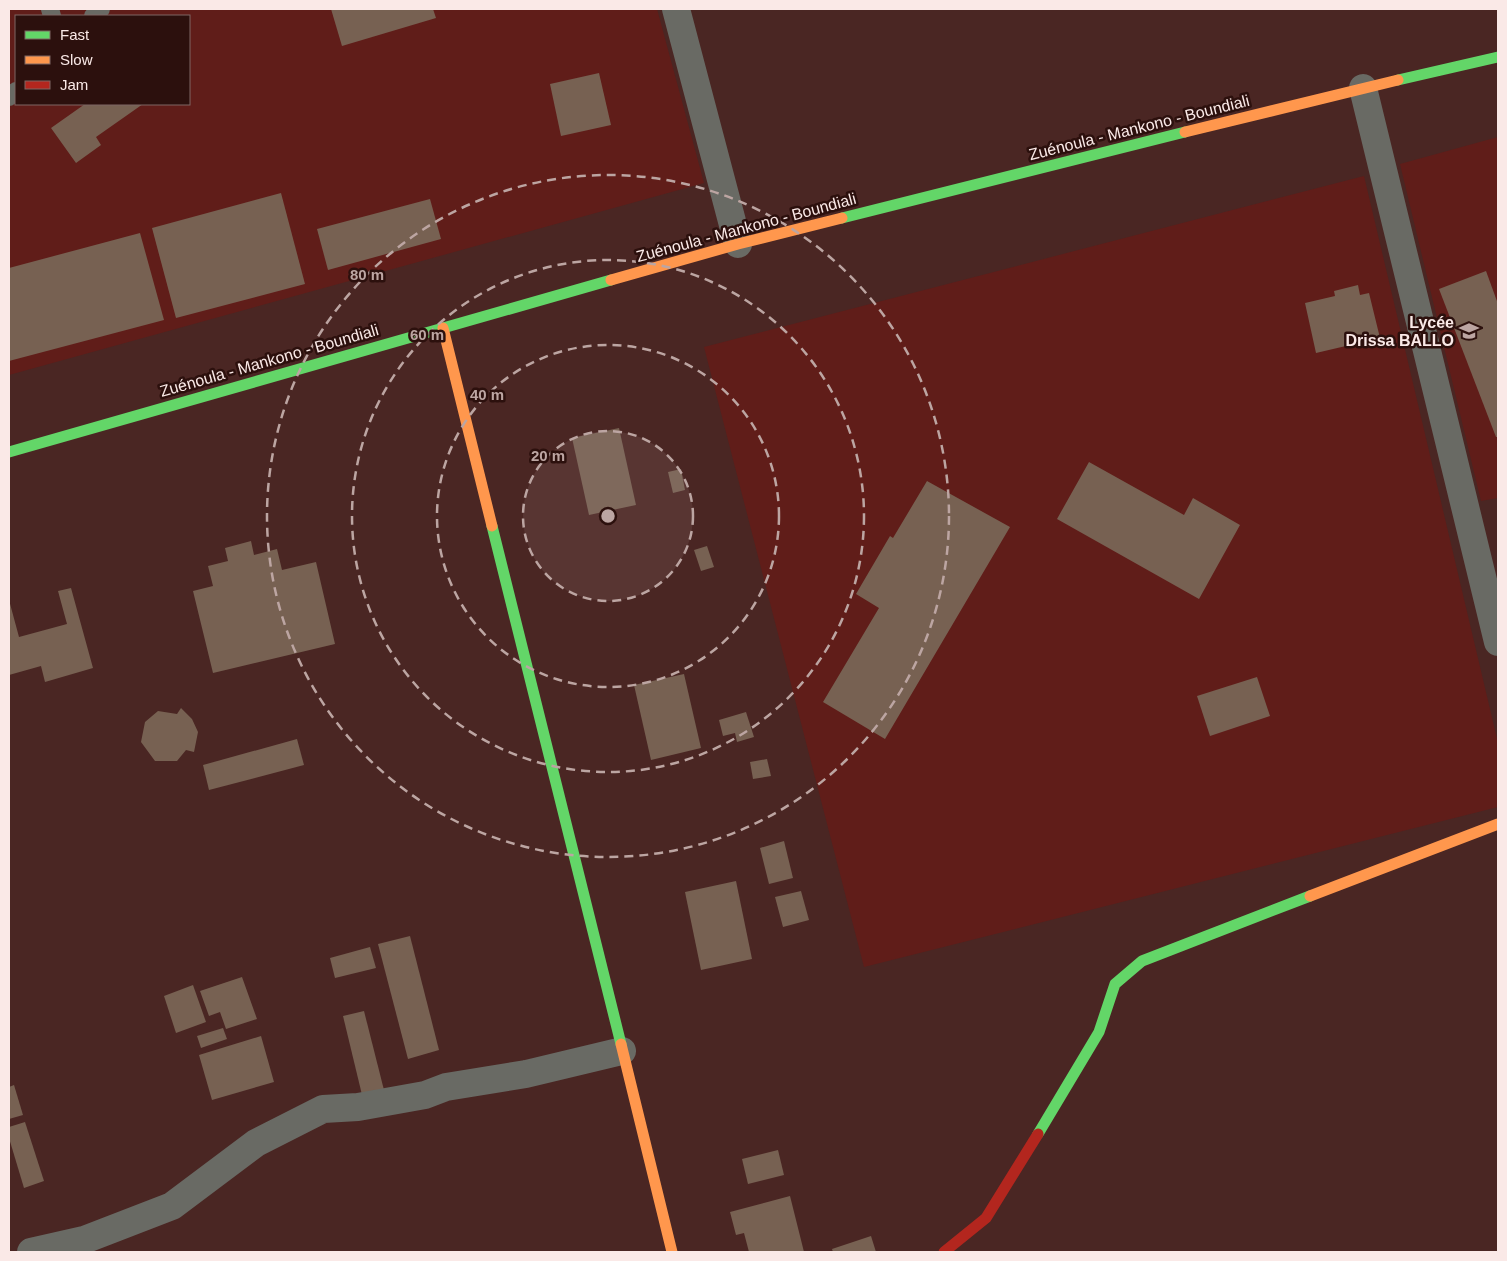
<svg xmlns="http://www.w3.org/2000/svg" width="1507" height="1261" viewBox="0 0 1507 1261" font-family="Helvetica,sans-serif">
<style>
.built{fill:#601d19;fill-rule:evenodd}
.building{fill:#776152}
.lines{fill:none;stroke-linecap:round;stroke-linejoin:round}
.lane{stroke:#696a64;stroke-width:18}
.street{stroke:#696a64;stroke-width:28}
.fast{stroke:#63d668;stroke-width:11}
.slow{stroke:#ff974d;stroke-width:11}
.jam{stroke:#b3261e;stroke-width:11}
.ring{fill:none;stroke:#bca5a2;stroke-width:2.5;stroke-dasharray:9 6}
.labels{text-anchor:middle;stroke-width:5;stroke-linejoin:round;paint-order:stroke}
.street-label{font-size:16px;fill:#fae9e7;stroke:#2c100d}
.poi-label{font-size:16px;font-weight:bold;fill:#fae9e7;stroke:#2c100d;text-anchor:end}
.centre{fill:#bca5a2;stroke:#2c100d;stroke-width:2.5}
.ring-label{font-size:15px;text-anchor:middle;font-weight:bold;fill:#bca5a2;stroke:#2c100d;stroke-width:5;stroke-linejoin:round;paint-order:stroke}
</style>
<rect width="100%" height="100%" fill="#4a2623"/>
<!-- built -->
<g class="built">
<path d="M9 9H657L704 183 9 375ZM16 16H189V104H16Z"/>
<polygon points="1498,137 1498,498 1481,501 1400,164"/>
<polygon points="1364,176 1498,743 1498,807 864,967 704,347"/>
</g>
<!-- building -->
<g class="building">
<polygon points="331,9 433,9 436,18 342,46"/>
<polygon points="599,73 611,125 561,136 550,84"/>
<polygon points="85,104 143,104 96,137 101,145 76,163 51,128"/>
<polygon points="281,193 305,284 176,318 152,228"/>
<polygon points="430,199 441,239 328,270 317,229"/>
<polygon points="140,233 164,320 9,361 9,268"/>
<polygon points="1486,271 1498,304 1498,437 1496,437 1439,289"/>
<polygon points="1358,285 1360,295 1369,293 1380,338 1316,353 1305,303 1335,296 1334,291"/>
<polygon points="619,428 636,505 589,515 572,438"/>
<polygon points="1089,462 1184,515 1193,498 1240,525 1199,599 1057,519"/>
<polygon points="681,469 685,490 673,493 668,472"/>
<polygon points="927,481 1010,527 885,739 823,702 879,608 856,594 890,536 893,538"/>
<polygon points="251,541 254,555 277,549 282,570 316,562 335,644 213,673 193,591 213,586 208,566 228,561 225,548"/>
<polygon points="707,546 714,567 701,571 694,550"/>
<polygon points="71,588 93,668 45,682 41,666 9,675 9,600 19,637 67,624 58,591"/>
<polygon points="684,674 701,748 651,760 634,685"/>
<polygon points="1257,677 1270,716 1210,736 1197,696"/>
<polygon points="181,708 192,719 198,732 194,752 186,750 177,761 155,761 141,742 145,722 158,711 177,714"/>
<polygon points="746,712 754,737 737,742 735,733 723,736 719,720"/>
<polygon points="297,739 304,765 209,790 203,765"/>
<polygon points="767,759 771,776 753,779 750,762"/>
<polygon points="784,841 793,878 769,884 760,848"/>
<polygon points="736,881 752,959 701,970 685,892"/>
<polygon points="801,891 809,920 783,927 775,897"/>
<polygon points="410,936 439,1050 408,1059 378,944"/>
<polygon points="370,947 376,968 335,978 330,958"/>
<polygon points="242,977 257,1019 226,1029 220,1012 209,1016 200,991"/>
<polygon points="193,985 206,1022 176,1033 164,996"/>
<polygon points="364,1011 385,1094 363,1099 343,1016"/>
<polygon points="223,1028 227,1039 201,1048 197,1036"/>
<polygon points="261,1036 274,1082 212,1100 199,1055"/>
<polygon points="14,1085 23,1115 9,1119 9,1087"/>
<polygon points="25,1122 44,1181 24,1188 9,1138 9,1127"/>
<polygon points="778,1150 784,1175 748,1184 742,1159"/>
<polygon points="790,1196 804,1252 749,1252 744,1233 736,1235 730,1212"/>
<polygon points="871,1236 876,1252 833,1252 832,1249"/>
</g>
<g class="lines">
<!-- lane -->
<g class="lane">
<polyline points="50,9 52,16"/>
<polyline points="93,16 101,9"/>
<polyline points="9,97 16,91"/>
</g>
<!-- street -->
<g class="street">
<polyline points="676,9 738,244"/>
<polyline points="1363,88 1498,642"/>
<polyline points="31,1252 84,1240 172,1206 256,1143 323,1109 358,1107 425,1095 446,1087 526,1074 622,1051"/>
</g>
<!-- fast -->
<g class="fast">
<polyline points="1398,80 1498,57"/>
<polyline points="842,218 1185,132"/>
<polyline points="9,452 611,280"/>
<polyline points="492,526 621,1044"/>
<polyline points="1038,1134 1099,1032 1115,984 1142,961 1310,896"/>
</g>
<!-- slow -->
<g class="slow">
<polyline points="1185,132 1398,80"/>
<polyline points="611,280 738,244 842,218"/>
<polyline points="443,328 492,526"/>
<polyline points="1310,896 1498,824"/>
<polyline points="621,1044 672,1252"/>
</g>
<!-- jam -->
<polyline class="jam" points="944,1252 986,1218 1038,1134"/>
</g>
<!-- distance rings -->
<circle cx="608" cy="516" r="85" fill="#bca5a2" fill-opacity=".12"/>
<g class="ring">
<circle cx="608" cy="516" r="85"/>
<circle cx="608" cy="516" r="171"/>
<circle cx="608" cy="516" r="256"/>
<circle cx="608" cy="516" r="341"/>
</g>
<!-- icons -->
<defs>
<symbol id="school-bare" viewBox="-9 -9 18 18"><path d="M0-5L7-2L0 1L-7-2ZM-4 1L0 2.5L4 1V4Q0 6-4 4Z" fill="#bca5a2" stroke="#2c100d" stroke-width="2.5" paint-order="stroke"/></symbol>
</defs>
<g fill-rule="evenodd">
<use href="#school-bare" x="1455" y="317" width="28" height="28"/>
</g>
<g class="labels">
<!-- street labels -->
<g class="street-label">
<text transform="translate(1139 127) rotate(-14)" y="6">Zuénoula - Mankono - Boundiali</text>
<text transform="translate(746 227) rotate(-15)" y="6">Zuénoula - Mankono - Boundiali</text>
<text transform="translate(269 360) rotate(-16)" y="6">Zuénoula - Mankono - Boundiali</text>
</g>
<!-- poi labels -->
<g class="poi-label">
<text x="1454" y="328">Lycée<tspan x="1454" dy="18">Drissa BALLO</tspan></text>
</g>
</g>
<circle cx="608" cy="516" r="8" class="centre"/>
<g class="ring-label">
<text x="367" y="280">80 m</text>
<text x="427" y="340">60 m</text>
<text x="487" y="400">40 m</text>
<text x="548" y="461">20 m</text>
</g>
<!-- border -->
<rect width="1507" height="1261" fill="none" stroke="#fae9e7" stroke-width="20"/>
<!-- legend -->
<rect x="15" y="15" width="175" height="90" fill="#2c100d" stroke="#7e6764"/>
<rect x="25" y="31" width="25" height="8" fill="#63d668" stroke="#7e6764"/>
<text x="60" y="40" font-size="15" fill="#fae9e7">Fast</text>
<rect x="25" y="56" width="25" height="8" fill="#ff974d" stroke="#7e6764"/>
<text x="60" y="65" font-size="15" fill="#fae9e7">Slow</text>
<rect x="25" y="81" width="25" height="8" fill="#b3261e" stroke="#7e6764"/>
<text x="60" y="90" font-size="15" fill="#fae9e7">Jam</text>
</svg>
